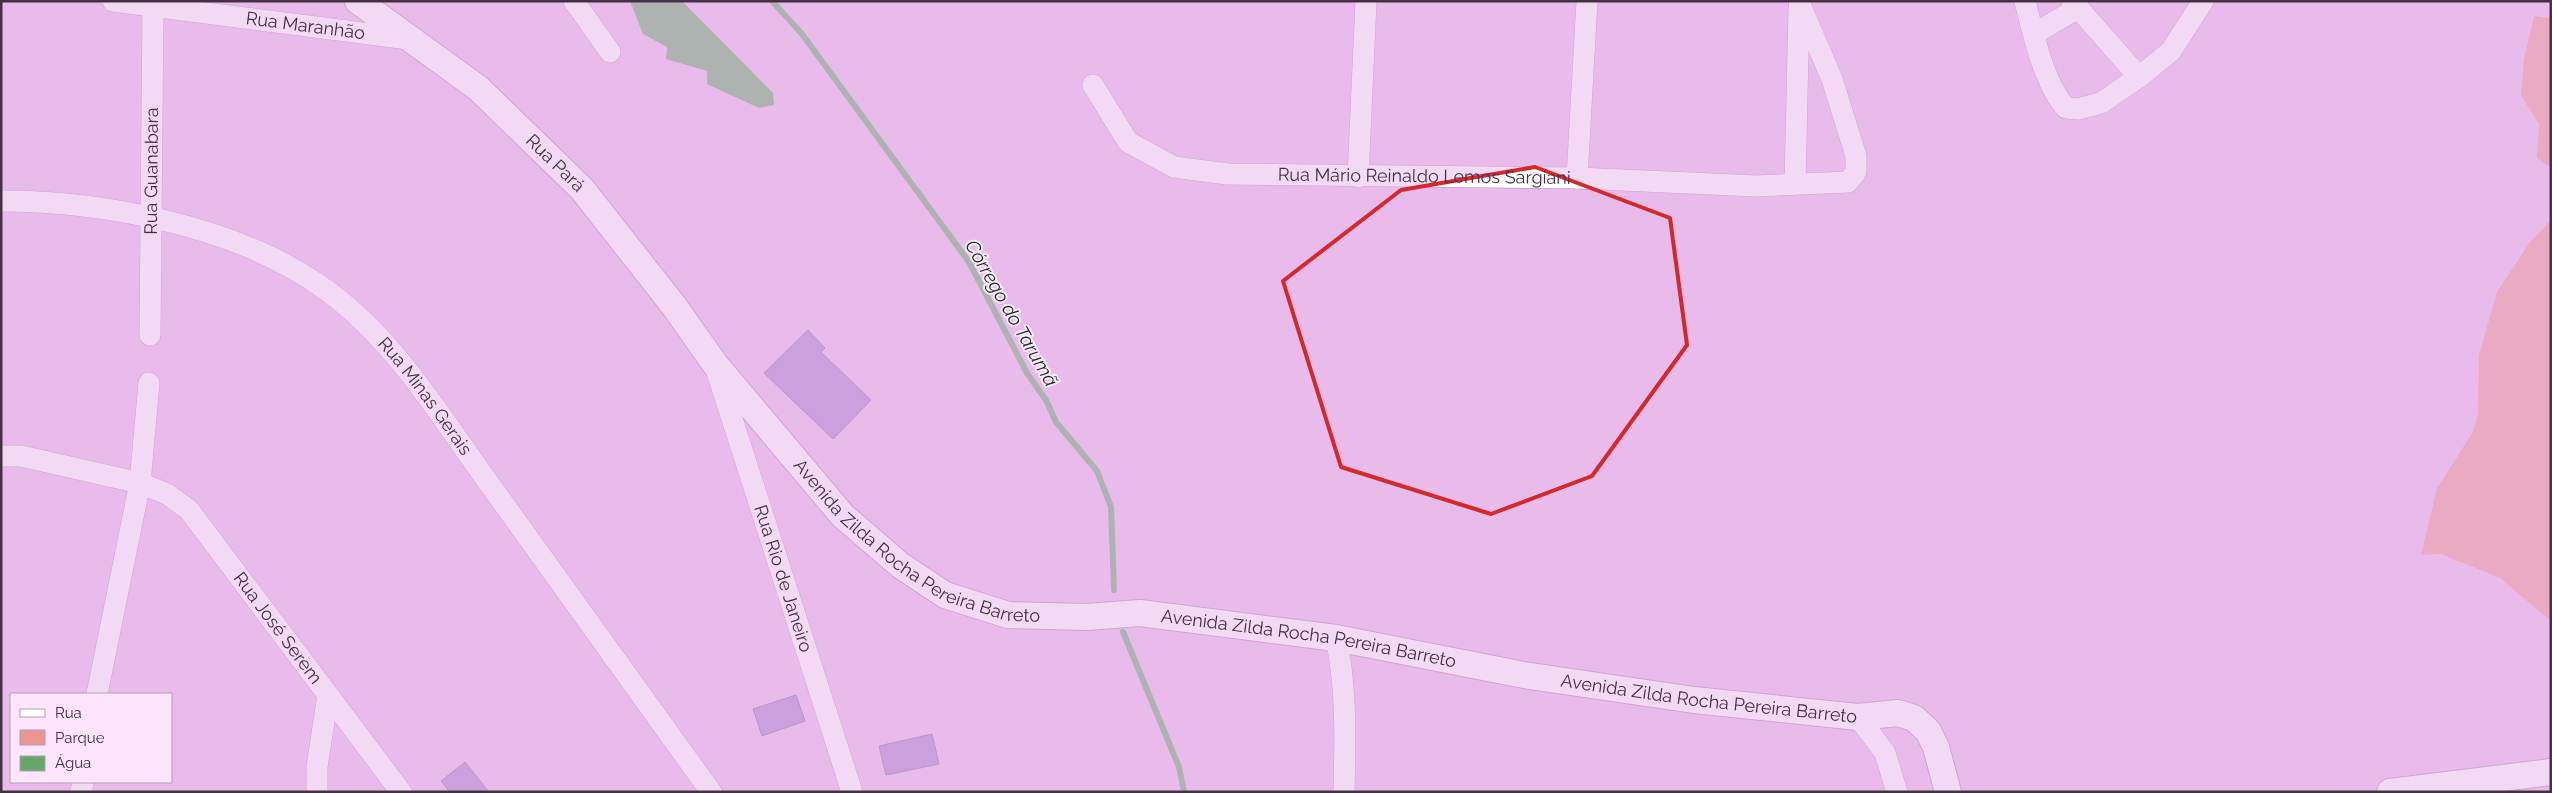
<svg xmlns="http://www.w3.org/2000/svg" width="2552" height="793" viewBox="0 0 2552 793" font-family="Raleway,sans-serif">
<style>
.green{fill:#eb968e}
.water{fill:#65a969}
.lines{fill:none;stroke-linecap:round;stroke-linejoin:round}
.stream{stroke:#65a969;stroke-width:6}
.building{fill:#a682cd;stroke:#80689b}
.minor-casing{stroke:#b387b4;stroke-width:22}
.tertiary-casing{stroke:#b387b4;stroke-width:28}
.minor{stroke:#fff;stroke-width:21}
.tertiary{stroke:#fff;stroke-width:26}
.marked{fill:none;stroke:#d62828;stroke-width:4;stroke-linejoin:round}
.labels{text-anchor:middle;stroke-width:4;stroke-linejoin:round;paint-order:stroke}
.street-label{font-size:18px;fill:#443144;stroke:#fde5fd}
.water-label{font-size:19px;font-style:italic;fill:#05380e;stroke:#fde5fd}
</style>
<rect width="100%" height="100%" fill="#e9bbeb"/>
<!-- green -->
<g class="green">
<polygon points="2534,16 2551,18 2551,168 2537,158 2539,124 2521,95 2524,59"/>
<polygon points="2551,220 2551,621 2500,578 2441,554 2421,555 2437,488 2473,432 2478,413 2479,355 2497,292 2530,242"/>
</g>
<!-- water -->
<polygon class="water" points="630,1 682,1 773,93 774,105 759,108 707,84 707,71 666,59 667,47 643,34"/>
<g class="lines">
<!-- stream -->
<g class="stream">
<polyline points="772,1 802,34 969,262 1027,373 1046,400 1056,422 1097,471 1111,507 1114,590"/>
<polyline points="1123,632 1179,767 1184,792"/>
</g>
</g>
<!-- building -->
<g class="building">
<polygon points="808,330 825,348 821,352 871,400 833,439 764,373"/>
<polygon points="796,695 805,721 762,736 753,709"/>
<polygon points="932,734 939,764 886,775 879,746"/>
<polygon points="465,762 489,792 450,792 441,781"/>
</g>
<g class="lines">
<defs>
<g id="minor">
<path id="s1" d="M113 1 409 39"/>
<polyline points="574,1 610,52"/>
<path d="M2025 1C2033 33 2044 84 2066 108L2078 109 2101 103 2139 77 2171 51 2203 1"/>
<polyline points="2072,1 2139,77"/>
<polyline points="2034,34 2078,8"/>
<path id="s2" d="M1093 85 1128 142 1174 167 1228 174 1577 178 1756 186 1848 182 1856 172V156L1832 79 1799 2"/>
<polyline points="1358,177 1366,1"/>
<polyline points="1577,178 1587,1"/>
<polyline points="1795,184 1799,9"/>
<path id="s3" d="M1 201C103 201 234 226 319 285 393 335 441 418 493 489 565 590 638 691 711 792"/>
<path id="s4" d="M150 335 153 6"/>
<path id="s5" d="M716 369 852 792"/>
<path id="s6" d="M1 456H21L140 483 167 494 189 510 401 792"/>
<path d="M1336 638C1347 689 1345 740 1344 792"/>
<polyline points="97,694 140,483 149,383"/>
<polyline points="1858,717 1885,753 1897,792"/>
<polyline points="81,792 83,782"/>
<polyline points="317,792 317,767 328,695"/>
</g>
<g id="tertiary">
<path id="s7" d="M358 1 478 88 582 189 674 306 715 364 843 516 900 565 945 595 1008 615 1087 617 1140 613 1336 638 1524 675 1694 700 1858 717 1898 713 1914 718 1928 731 1936 747 1948 792"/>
<polyline points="2390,792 2551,772"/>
</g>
</defs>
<!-- minor casing -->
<use href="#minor" class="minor-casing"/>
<!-- tertiary casing -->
<use href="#tertiary" class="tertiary-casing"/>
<!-- minor -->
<use href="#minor" class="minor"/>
<!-- tertiary -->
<use href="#tertiary" class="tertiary"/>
</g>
<!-- marked area -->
<path d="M0 0H2552V793H0ZM1535 167 1670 218 1687 345 1592 476 1491 514 1341 467 1283 281 1401 190Z" fill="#e9bbeb" fill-opacity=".55" fill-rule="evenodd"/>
<path class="marked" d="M1535 167 1670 218 1687 345 1592 476 1491 514 1341 467 1283 281 1401 190Z"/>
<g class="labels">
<!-- street labels -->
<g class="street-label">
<text dy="6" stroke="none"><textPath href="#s1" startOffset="194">Rua Maranhão</textPath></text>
<text dy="6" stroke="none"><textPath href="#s7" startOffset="256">Rua Pará</textPath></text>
<text dy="6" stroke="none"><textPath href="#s4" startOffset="164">Rua Guanabara</textPath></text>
<text dy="6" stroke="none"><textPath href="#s2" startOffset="370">Rua Mário Reinaldo Lemos Sargiani</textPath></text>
<text dy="6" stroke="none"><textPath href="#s3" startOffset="488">Rua Minas Gerais</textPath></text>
<text dy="6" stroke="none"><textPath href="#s7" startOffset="790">Avenida Zilda Rocha Pereira Barreto</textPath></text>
<text dy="6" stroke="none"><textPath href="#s5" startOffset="220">Rua Rio de Janeiro</textPath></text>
<text dy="6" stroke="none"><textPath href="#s6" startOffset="346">Rua José Serem</textPath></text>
<text dy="6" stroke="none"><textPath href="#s7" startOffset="1210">Avenida Zilda Rocha Pereira Barreto</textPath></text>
<text dy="6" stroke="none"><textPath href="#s7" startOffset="1615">Avenida Zilda Rocha Pereira Barreto</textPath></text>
</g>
<!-- water labels -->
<g class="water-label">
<text transform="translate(1012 313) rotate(60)" y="7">Córrego do Tarumã</text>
</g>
</g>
<!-- border -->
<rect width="2552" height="793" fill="none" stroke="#443144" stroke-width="5"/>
<!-- legend -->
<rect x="10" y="693" width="162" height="90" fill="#fde5fd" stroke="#b39db3"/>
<rect x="20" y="709" width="25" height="8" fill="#ffffff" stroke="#b39db3"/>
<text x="55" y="718" font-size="15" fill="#443144">Rua</text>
<rect x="20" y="730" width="25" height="15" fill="#eb968e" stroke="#b39db3"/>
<text x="55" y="743" font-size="15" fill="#443144">Parque</text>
<rect x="20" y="756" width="25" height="15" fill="#65a969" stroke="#b39db3"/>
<text x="55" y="768" font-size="15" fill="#443144">Água</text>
</svg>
